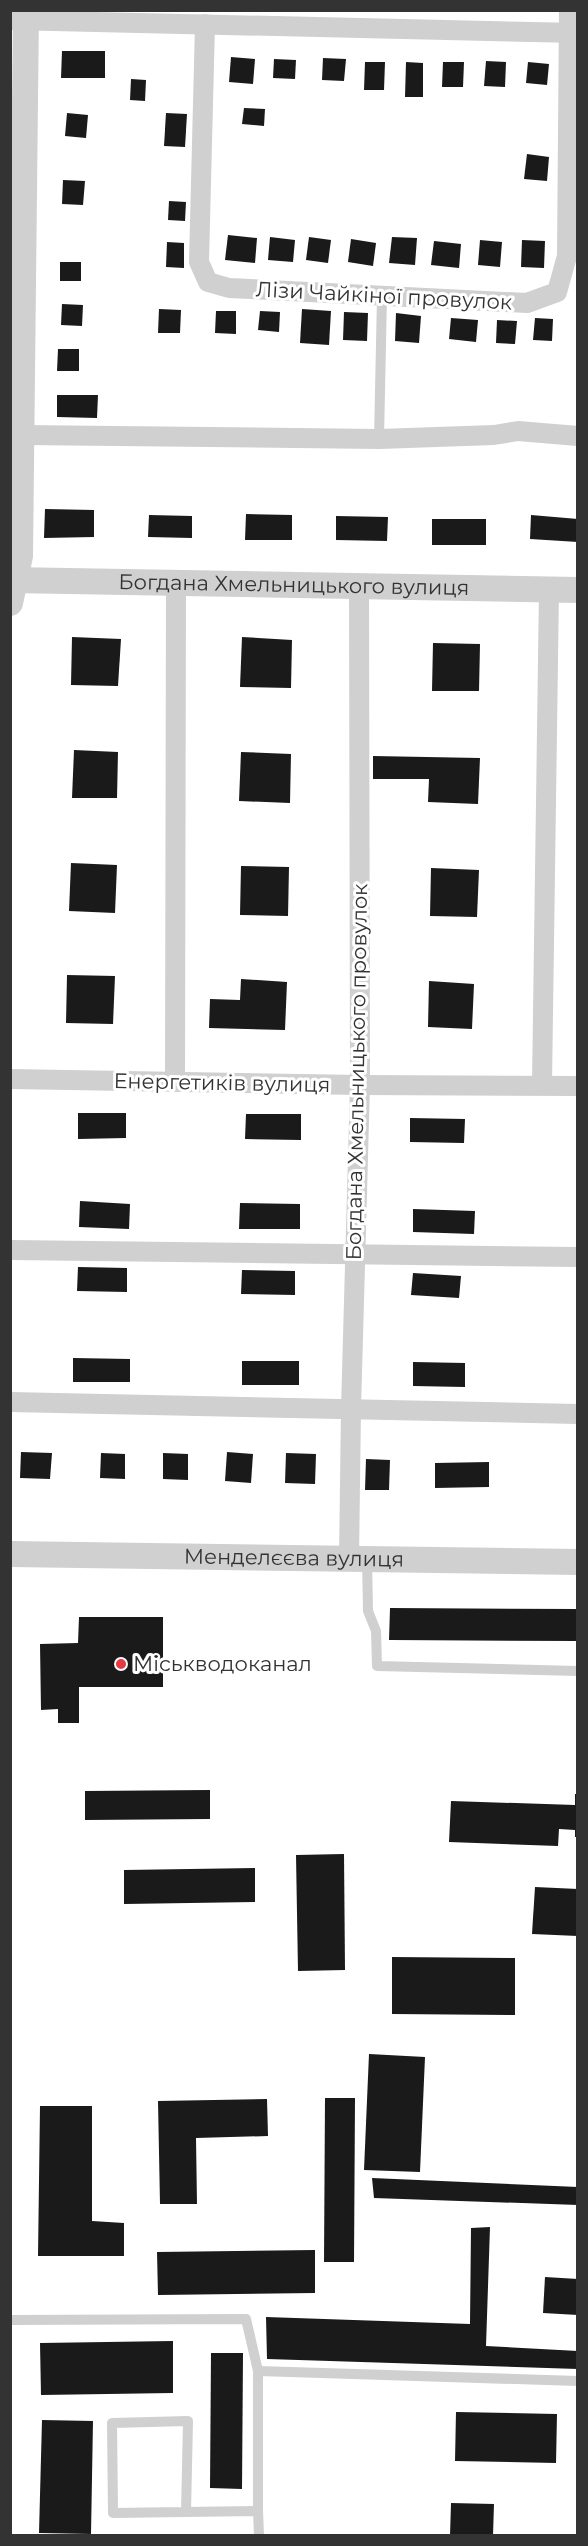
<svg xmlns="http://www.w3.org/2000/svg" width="588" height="2546" viewBox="0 0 588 2546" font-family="Montserrat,sans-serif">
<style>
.building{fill:#1a1a1a}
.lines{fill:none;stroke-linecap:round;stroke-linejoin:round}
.service{stroke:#d0d0d0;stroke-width:10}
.minor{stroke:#d0d0d0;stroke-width:20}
.tertiary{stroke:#d0d0d0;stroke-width:26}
.poi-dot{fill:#e63946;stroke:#fff;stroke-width:2}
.labels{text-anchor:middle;stroke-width:6;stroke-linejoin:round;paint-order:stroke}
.street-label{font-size:21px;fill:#333;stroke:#fff}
.poi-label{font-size:21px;fill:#333;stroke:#fff;text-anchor:start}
</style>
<rect width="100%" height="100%" fill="#fff"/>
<!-- building -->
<g class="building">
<polygon points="62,51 105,51 105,78 61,78"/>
<polygon points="231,57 255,59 253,84 229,82"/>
<polygon points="323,58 346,59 344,81 322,80"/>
<polygon points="274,59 296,60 295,79 273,78"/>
<polygon points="486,61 506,62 505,87 484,86"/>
<polygon points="365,62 385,62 384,90 364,90"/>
<polygon points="406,62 423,63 423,97 405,97"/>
<polygon points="443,62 464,62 463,87 442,87"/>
<polygon points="528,62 549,64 547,85 526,83"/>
<polygon points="131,79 146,80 145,101 130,100"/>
<polygon points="244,108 265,109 264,126 242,124"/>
<polygon points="67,113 88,115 86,138 65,136"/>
<polygon points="166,113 187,114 185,147 164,146"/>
<polygon points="527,154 549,157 547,181 524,179"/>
<polygon points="63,180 85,181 83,205 62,204"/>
<polygon points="169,201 186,202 185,221 168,220"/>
<polygon points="228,235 257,238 255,263 225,260"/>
<polygon points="270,237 295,240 293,262 268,260"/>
<polygon points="309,237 331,240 328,263 306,260"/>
<polygon points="392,237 417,238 415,265 389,263"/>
<polygon points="351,239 376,243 373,266 348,262"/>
<polygon points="480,240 502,242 500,267 478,265"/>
<polygon points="522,240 545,241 544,268 521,267"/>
<polygon points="434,241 461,244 459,268 431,265"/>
<polygon points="167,242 184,243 184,268 166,267"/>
<rect x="60" y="262" width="21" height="19"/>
<polygon points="62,304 83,305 82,326 61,325"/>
<polygon points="159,309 181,310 180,333 158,333"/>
<polygon points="302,309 331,311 329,345 300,343"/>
<polygon points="216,311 236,311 236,334 215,333"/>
<polygon points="260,311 280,312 279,332 258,330"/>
<polygon points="344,312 368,313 367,341 343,340"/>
<polygon points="396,313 421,316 419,343 395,341"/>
<polygon points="451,318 478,320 476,342 449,339"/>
<polygon points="535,318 553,319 552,341 533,340"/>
<polygon points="497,320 517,321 515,344 496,343"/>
<polygon points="58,349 79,349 79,371 57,371"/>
<polygon points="57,395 98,395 97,418 57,417"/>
<polygon points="45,509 94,510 94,537 44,538"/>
<polygon points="246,514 292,515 292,540 245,540"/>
<polygon points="149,515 192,516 192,538 148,537"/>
<polygon points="531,515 578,519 578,542 530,539"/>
<polygon points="336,516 388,517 387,541 336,540"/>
<rect x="432" y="519" width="54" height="26"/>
<polygon points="72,637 121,639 118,686 71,685"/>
<polygon points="242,637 292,640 291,688 240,687"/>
<polygon points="433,643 480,644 479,691 432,691"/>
<polygon points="74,750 118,752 117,798 72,798"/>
<polygon points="241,752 291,754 290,803 239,801"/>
<polygon points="373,756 480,758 478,804 428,802 429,779 373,779"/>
<polygon points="71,863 117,865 115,913 69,911"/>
<polygon points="241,866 289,867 288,916 240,915"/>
<polygon points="431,868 479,870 477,917 430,916"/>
<polygon points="67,975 115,976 113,1024 66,1023"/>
<polygon points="241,979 287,982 285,1030 209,1028 210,999 240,1000"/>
<polygon points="429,981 474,984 472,1029 428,1027"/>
<polygon points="78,1113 126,1113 126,1138 78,1139"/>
<polygon points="246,1114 301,1114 301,1140 245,1139"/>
<polygon points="410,1118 465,1119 464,1143 410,1142"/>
<polygon points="80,1201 130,1204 129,1229 79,1227"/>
<polygon points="240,1203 300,1204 300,1229 239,1229"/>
<polygon points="413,1209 475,1211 474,1234 413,1232"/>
<polygon points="78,1267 127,1268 127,1292 77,1291"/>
<polygon points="242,1270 295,1271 295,1295 241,1294"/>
<polygon points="413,1273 461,1276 459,1298 411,1295"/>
<polygon points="73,1358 130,1359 130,1382 73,1382"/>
<rect x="242" y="1361" width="57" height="24"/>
<polygon points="413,1362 465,1363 465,1387 413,1386"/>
<polygon points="21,1452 52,1453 50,1479 20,1478"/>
<polygon points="227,1452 253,1454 251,1483 225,1481"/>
<polygon points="101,1453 125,1454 125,1479 100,1478"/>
<polygon points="163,1453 188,1454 188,1480 163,1479"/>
<polygon points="286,1453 316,1454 315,1484 285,1483"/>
<polygon points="366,1459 390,1460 389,1490 365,1490"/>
<polygon points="489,1462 489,1487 435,1488 435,1463"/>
<polygon points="390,1608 578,1609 578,1641 389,1640"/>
<polygon points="79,1617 163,1617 163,1687 79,1687 79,1723 58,1723 58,1709 41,1710 40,1644 78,1643"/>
<polygon points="210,1790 210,1819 85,1820 85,1791"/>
<polygon points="575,1794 578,1794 578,1837 575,1837 575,1830 559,1829 558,1846 449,1842 451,1801 575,1805"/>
<polygon points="344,1854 345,1970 298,1971 296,1855"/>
<polygon points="255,1868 255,1902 124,1904 124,1870"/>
<polygon points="535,1887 578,1889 578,1936 532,1934"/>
<polygon points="392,1957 515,1958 515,2015 392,2014"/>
<polygon points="369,2054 425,2057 420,2172 364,2170"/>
<polygon points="325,2098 355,2098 354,2262 324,2262"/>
<polygon points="267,2099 268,2136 196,2138 197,2204 160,2204 158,2101"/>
<polygon points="40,2106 92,2106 92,2221 124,2223 124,2256 38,2256"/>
<polygon points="372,2178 578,2187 578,2205 374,2198"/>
<polygon points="490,2227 486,2346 578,2351 578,2369 267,2359 266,2317 470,2324 471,2228"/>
<polygon points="315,2250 315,2293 158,2295 157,2252"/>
<polygon points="545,2277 578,2279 578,2315 543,2313"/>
<polygon points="173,2341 173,2393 41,2395 40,2343"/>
<polygon points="211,2353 243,2353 242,2489 210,2488"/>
<polygon points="456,2412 557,2414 556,2463 455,2461"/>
<polygon points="42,2420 93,2421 91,2534 39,2533"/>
<polygon points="451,2503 494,2504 493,2535 450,2535"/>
</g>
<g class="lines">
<!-- service -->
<g class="service">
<polyline points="379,439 382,296"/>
<polyline points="367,1559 368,1611 376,1631 377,1666 578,1671"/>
<polyline points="10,2320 246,2319 258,2371"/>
<polyline points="258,2511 258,2371 578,2381"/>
<polyline points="186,2512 188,2421 112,2423 113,2513 258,2511 259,2536"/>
</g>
<!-- minor -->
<g class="minor">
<polyline points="10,20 578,33"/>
<polyline points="205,24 199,262 208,282 229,288 527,303 557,292 567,256 569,10"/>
<polyline points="22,435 379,439 494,435 518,431 578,436"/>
<polyline points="10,1079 360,1085 578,1086"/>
<polyline points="175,1082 176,582"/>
<polyline points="542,1085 549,589"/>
<polyline points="10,1250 578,1257"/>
<polyline points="10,1402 578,1414"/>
<polyline points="349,1559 351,1409 360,1085 359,586"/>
</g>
<!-- tertiary -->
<g class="tertiary">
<path id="s1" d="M10 580 578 590"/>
<polyline points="10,603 20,556 26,10"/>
<path id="s2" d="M10 1554 578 1562"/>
</g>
</g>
<!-- markers -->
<circle class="poi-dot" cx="121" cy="1664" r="6"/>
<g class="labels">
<!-- street labels -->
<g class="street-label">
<text transform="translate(384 296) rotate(3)" y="7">Лізи Чайкіної провулок</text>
<text dy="7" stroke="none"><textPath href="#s1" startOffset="284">Богдана Хмельницького вулиця</textPath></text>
<text transform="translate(357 1072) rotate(-89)" y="7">Богдана Хмельницького провулок</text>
<text transform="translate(222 1083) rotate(1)" y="7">Енергетиків вулиця</text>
<text dy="7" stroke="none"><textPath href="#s2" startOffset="284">Менделєєва вулиця</textPath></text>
</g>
<!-- poi labels -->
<g class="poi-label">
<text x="133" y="1671">Міськводоканал</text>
</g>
</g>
<!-- border -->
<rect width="588" height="2546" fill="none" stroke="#333333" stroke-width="24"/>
</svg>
